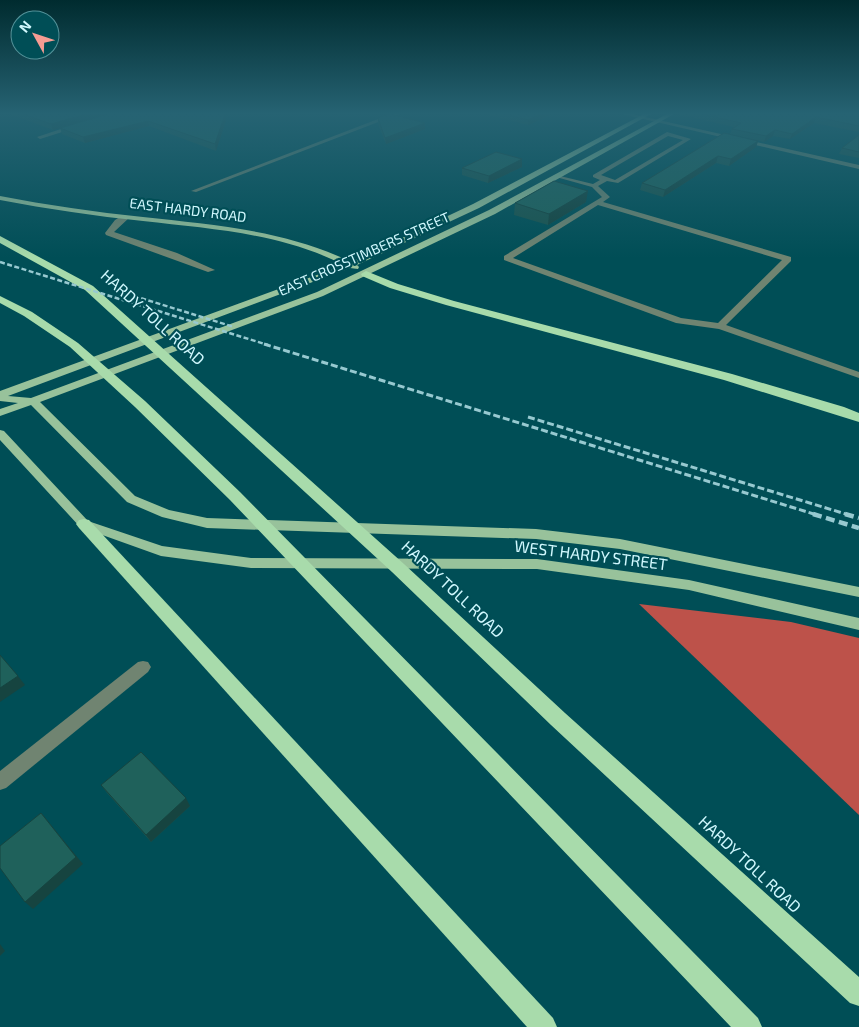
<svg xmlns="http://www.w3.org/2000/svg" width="859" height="1027" viewBox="0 0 859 1027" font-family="'Exo 2',sans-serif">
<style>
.forest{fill:#bd524a}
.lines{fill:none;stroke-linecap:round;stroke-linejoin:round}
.minor{fill:#708471;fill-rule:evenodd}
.major{fill:#98c29b;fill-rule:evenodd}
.highway{fill:#a8dbab;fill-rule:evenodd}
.rail-far2{stroke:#97c9d0;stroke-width:2.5;stroke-dasharray:5 2.5;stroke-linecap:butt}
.rail-far1{stroke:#97c9d0;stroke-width:3;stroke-dasharray:7 3;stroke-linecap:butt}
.rail{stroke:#97c9d0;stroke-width:4.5;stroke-dasharray:9 4.5;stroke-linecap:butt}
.wall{fill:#1b534e}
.shaded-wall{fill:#164440}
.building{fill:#1f615b;stroke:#164440}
.labels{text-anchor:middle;stroke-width:4.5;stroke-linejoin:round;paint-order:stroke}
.far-street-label{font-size:14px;fill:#d0f8fe;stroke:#004e56}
.street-label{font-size:16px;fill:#d0f8fe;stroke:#004e56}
</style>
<rect width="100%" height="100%" fill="#004e56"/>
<!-- forest -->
<polygon class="forest" points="639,604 791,622 859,638 859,815"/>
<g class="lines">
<!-- minor -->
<g class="minor">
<polygon points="391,114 399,114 196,192 191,191"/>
<polygon points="622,114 632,114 859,165 859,169"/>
<polygon points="76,124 78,127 40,139 37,137"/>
<path d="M667 132 691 139 618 183 607 181 598 186 610 197 603 202 791 257V261L726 325 859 372V378L719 329 676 323 504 260V256L602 197 592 187 556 177V175L593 184 600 180 593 177V175ZM668 136 683 140 615 180 601 175ZM598 205 782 260 718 323 681 318 513 258Z"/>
<polygon points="123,215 130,217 114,232 177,253 215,270 208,272 106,235 105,233 115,220"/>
<polygon points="143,661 148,662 151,667 148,672 6,788 0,790 0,771 138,662"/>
</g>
<!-- major -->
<g class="major">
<path d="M644 114H651L479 208 357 265 359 267 358 269 350 268 8 396 31 398 317 292 489 210 667 114H674L495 214 323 296 40 402 135 496 169 510 207 518 536 529 620 539 859 587V597L620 549 536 539 207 528 162 517 127 502 31 405 0 416V409L18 403 0 401V391L344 265C281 233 212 229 143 221 95 216 48 209 0 200V196C47 205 95 212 143 217 214 225 285 230 351 262L473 204Z"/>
<polygon points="0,430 4,431 88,521 162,546 251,558 537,559 689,580 859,618 859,630 689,590 537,569 251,568 161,556 80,527 0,440"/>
</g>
<!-- highway -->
<g class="highway">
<polygon points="0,236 93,286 404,564 565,713 859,977 859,1006 850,1003 551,725 392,572 85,290 0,243"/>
<polygon points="366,271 398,284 454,301 732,374 844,407 859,413 859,422 724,380 446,305 390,288 362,276 361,274"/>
<polygon points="0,296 32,312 78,343 145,401 240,492 758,1018 762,1027 731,1027 230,500 135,407 70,347 24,316 0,303"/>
<polygon points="84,519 89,520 553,1018 557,1027 527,1027 79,528 76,524 79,520"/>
</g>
<!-- rail-far2 -->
<g class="rail-far2">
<polyline points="0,262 268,345"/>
<polyline points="134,296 234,327"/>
</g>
<!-- rail-far1 -->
<g class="rail-far1">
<polyline points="264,344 817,515"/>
<polyline points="528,417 849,515"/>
</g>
<!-- rail -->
<g class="rail">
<polyline points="813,514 859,528"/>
<polyline points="845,514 859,518"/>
</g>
</g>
<!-- wall -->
<g class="wall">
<polygon points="10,114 225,114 226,120 216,151 149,126 85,143 62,134 60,128 53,130"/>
<polygon points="489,114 553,114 528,125 489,115"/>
<polygon points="678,114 709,114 717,116 718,116 712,114 859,114 859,132 814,123 790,139 773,136 764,142 730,134 732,129 734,127"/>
<polygon points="378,118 425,123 425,129 386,144 378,124"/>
<polygon points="859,135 859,158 839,154 842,148"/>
<polygon points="758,141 756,147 729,166 716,163 663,197 640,190 642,183"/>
<polygon points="522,159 522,167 488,183 462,175 462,168"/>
<polygon points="586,202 548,225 514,215 515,203"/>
<polygon points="101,785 190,806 151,842 107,793"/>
</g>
<!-- shaded-wall -->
<g class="shaded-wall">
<polygon points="86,114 107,114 53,130 51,124"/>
<polygon points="225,114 226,120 216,151 215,144"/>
<polygon points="541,114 553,114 528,125 528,120"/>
<polygon points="816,117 814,123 790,139 792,134"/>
<polygon points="148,121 149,126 85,143 83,137"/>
<polygon points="425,123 425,129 386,144 385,138"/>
<polygon points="775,130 773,136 764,142 766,136"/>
<polygon points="758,141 756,147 729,166 731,159"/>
<polygon points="718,156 716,163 663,197 665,190"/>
<polygon points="522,159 522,167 488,183 489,176"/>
<polygon points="588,191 586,202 548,225 549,214"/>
<polygon points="18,676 25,685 0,702 0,688"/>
<polygon points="186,798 190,806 151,842 146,835"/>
<polygon points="41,813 83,864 33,909 25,902"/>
<polygon points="0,944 5,951 0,956"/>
</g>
<!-- building -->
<g class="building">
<polygon points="23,114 86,114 51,124"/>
<polygon points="108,114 225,114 215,144 148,121 83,137 60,128"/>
<polygon points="389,114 391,114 425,123 385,138 378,118"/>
<polygon points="505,114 541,114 528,120"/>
<polygon points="702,114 709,114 717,116 721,114 859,114 859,126 816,117 792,134 775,130 766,136 732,129 741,123"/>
<polygon points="724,133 758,141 731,159 718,156 665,190 642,183"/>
<polygon points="859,135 859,152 842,148"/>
<polygon points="496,152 522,159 489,176 462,168"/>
<polygon points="554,181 588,191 549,214 515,203"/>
<polygon points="0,655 18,676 0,688"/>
<polygon points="141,752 186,798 146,835 101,785"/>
<polygon points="41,813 76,857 25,902 0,868 0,846"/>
</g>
<!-- sky -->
<linearGradient id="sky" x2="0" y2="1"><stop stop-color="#002b2f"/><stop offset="0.44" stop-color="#266373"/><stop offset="1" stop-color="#266373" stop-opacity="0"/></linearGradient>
<rect width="859" height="258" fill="url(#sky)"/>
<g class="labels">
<!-- far-street labels -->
<g class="far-street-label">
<text transform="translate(188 210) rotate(7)" y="5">EAST HARDY ROAD</text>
<text transform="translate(364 254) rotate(-24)" y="5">EAST CROSSTIMBERS STREET</text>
</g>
<!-- street labels -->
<g class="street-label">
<text transform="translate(153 317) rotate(42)" y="6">HARDY TOLL ROAD</text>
<text transform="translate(591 555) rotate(7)" y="6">WEST HARDY STREET</text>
<text transform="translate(453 589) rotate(43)" y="6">HARDY TOLL ROAD</text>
<text transform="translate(750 864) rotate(43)" y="6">HARDY TOLL ROAD</text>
</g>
</g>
<!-- north arrow -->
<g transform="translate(35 35) rotate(310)"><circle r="24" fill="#004e56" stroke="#539299"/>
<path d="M0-4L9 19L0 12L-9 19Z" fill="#f59c93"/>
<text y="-8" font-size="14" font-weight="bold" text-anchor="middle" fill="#d0f8fe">N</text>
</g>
</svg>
